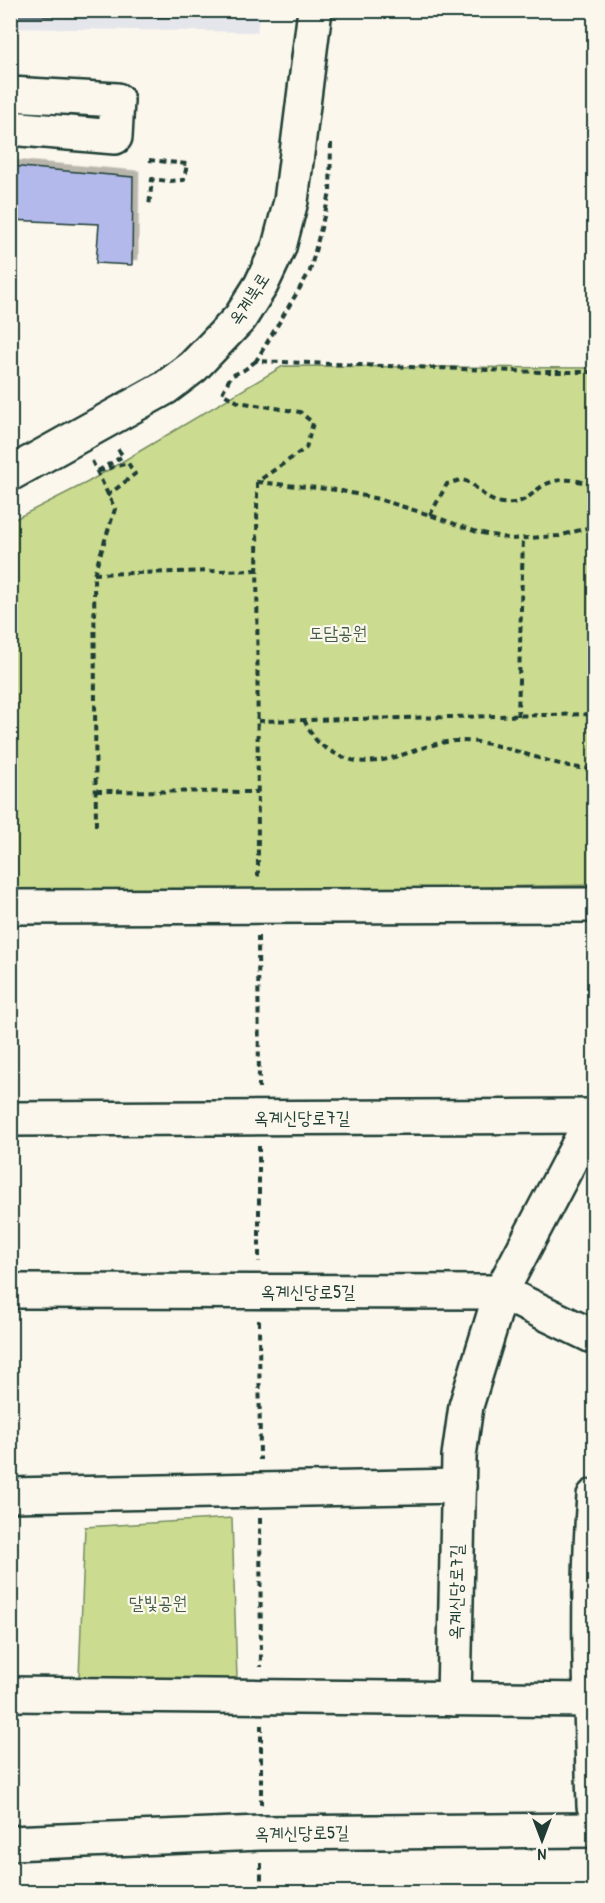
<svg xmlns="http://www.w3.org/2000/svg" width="605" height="1903" viewBox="0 0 605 1903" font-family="'Patrick Hand','Poor Story',sans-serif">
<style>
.built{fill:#e5e5ec}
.green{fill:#cbdc90;stroke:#758c62;stroke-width:1.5}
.building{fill:#b3baeb;stroke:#1f3d34;stroke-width:1.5;filter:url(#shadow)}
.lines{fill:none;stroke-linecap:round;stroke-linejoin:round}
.minor-casing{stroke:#1f3d34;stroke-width:38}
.path{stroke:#1f3d34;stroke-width:4;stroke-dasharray:6 4.5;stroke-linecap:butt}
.minor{stroke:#fbf7ec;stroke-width:33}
.labels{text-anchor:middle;stroke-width:4.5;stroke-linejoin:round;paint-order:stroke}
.street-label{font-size:18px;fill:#1f3d34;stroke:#fbf7ec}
.park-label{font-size:18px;fill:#415d46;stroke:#fbf7ec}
</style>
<defs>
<filter id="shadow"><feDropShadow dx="5.5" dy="-5.5" stdDeviation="0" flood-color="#0004"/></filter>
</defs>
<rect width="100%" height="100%" fill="#fbf7ec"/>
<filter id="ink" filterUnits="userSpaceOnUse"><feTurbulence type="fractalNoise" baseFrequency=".0167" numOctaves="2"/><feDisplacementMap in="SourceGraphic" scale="12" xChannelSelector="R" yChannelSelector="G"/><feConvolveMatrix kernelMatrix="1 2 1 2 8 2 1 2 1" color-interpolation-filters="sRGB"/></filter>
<g filter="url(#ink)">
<!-- built -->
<polygon class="built" points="11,11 260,11 257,32 11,28"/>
<!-- green -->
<g class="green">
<polygon points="283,366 594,368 594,885 181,893 11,898 11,521 88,482"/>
<polygon points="232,1518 237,1679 79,1678 85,1527"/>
</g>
<!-- building -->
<g class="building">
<polygon points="10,10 189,10 189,17 10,16"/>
<polygon points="10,166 133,177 132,265 96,263 99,224 10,220"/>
</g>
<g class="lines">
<defs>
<g id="minor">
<polyline points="10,94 117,100 115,137 10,128"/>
<polyline points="10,474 165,388 193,367 240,318 261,285 279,247 291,201 315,10"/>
<polyline points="10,907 594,905"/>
<polyline points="10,1119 594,1116"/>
<polyline points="10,1291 501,1292 594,1337"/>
<polyline points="10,1495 459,1486"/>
<path d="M594 1496C586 1599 591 1703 594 1806"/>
<polyline points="10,1694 591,1700"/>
<polyline points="454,1699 459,1456 466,1406 501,1292 594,1115"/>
<polyline points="10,1843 261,1833 594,1830"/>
</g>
</defs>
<!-- minor casing -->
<use href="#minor" class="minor-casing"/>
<!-- path -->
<g class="path">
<polyline points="331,143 330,193 310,271 256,361 540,372 594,372"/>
<polyline points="149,160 187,164 184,180 168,181 152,179 149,207"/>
<polyline points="256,361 244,370 231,376 222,393 238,402 300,412 313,423 306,448 257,482"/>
<polyline points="92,461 115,509 94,574 96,829"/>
<polyline points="257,482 258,878"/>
<polyline points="257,482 337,490 378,499 430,515 477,532 512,539 559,536 594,526"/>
<polyline points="107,496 135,474 128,463 96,472 123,456 117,448"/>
<path d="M430 515 447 484C451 483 456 481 460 480 478 480 482 507 513 503 527 501 531 494 541 487 558 476 577 479 594 486"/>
<polyline points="94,574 257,570"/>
<polyline points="518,716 523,538"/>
<path d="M304 720C308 727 313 738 319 743 328 751 345 759 356 761 391 766 421 743 455 741 504 739 547 768 594 769"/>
<polyline points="258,721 594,714"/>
<polyline points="96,791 258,792"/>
<polyline points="258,936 259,1088"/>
<polyline points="259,1146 259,1262"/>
<polyline points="259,1320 260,1460"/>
<polyline points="260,1518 261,1667"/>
<polyline points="261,1725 261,1805"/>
<polyline points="261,1863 261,1892"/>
</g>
<!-- minor -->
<use href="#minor" class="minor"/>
</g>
</g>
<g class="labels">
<!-- street labels -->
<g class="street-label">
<text transform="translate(249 299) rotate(-57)" y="6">옥계북로</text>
<text x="302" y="1124">옥계신당로7길</text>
<text x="308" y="1298">옥계신당로5길</text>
<text transform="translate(456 1592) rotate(-89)" y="6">옥계신당로7길</text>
<text transform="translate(302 1833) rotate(-1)" y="6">옥계신당로5길</text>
</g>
<!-- park labels -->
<g class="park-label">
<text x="338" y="639">도담공원</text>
<text x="158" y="1609">달빛공원</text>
</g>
</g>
<!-- margin -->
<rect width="605" height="1903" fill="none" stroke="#fbf7ec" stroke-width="36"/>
<rect x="18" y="18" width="569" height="1867" fill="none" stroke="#1f3d34" stroke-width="2" filter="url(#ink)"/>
<!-- north arrow -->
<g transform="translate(542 1840) rotate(180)" stroke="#fbf7ec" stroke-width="4.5" paint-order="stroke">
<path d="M0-4.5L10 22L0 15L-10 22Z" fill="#1f3d34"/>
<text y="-9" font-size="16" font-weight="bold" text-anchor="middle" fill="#1f3d34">N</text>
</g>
</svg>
